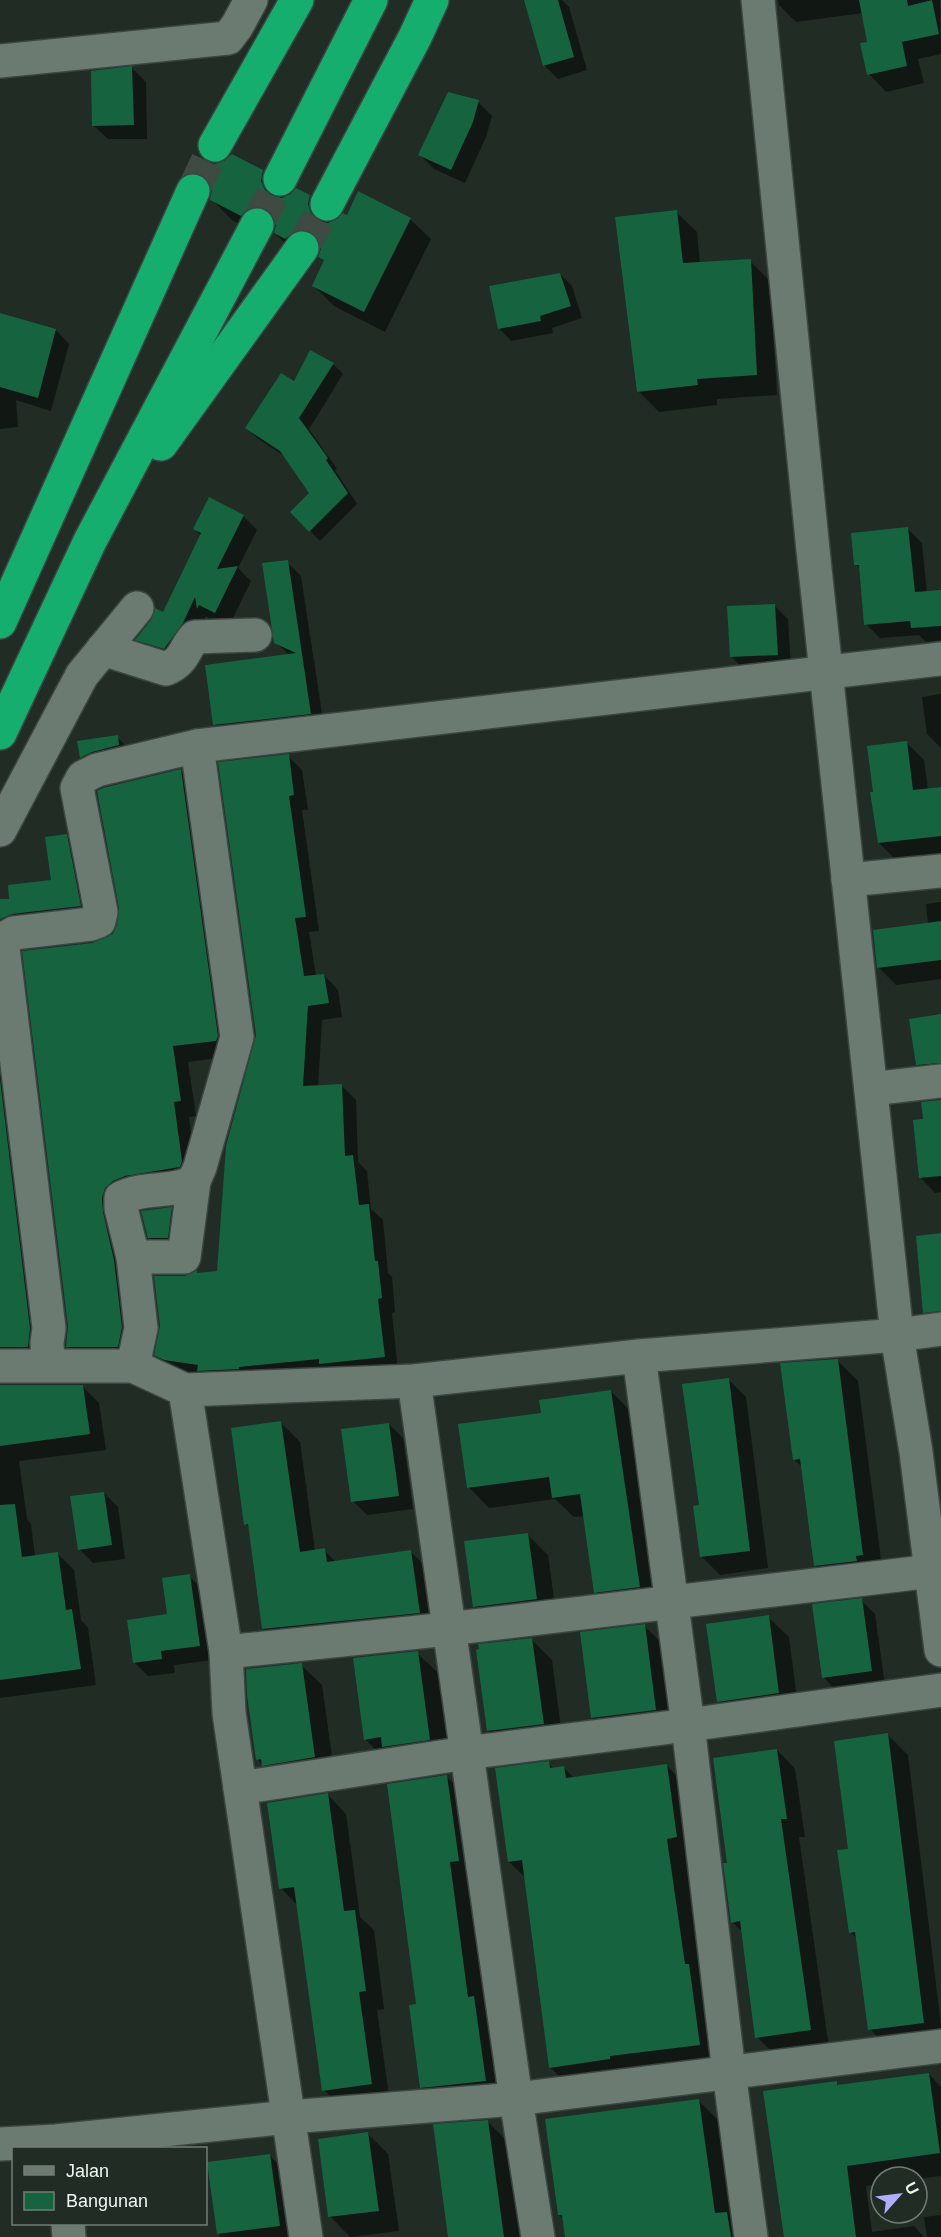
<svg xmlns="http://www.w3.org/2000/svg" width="941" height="2237" viewBox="0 0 941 2237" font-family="Helvetica,sans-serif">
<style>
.shadow{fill:#0007}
.building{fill:#15643f}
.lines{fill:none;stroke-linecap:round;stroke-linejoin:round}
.highway-tunnel{stroke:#3f4a43;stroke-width:33;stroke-dasharray:33 16;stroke-linecap:butt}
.minor-casing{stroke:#3b4640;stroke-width:36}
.highway-casing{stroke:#3b4640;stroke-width:36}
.minor{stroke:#6c7b72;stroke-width:33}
.highway{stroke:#16ae6e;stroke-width:33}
</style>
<rect width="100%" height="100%" fill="#202c24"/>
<!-- shadow -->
<g class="shadow">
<polygon points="534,0 562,0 569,7 587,70 558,79 544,65"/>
<polygon points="778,0 940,0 941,54 918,59 924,83 886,92 869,74 868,43 863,13 796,22 779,5"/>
<polygon points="132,68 146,82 147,139 108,139 94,126"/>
<polygon points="478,102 492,116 486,137 465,183 434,169 420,155"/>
<polygon points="262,172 283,192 282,199 309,197 330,217 329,224 410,219 431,239 385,332 334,306 313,285 325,262 320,256 322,250 296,254 275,233 277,226 268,229 262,236 232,220 211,199"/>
<polygon points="676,212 697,232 700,263 750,261 770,281 777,395 717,399 717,405 659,412 638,391"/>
<polygon points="560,274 572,286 582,318 552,328 553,333 511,341 499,328"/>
<polygon points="56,330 69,344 51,411 16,400 18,427 0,429 0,341"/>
<polygon points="333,364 343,374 309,429 337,469 335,470 357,504 320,541 292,512 311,493 286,457 257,438 247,427 294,383"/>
<polygon points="243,516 257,530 238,568 251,581 229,626 213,618 212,621 206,616 196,637 178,662 151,653 137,639 163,614 201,536 195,529"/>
<polygon points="908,529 922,543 927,593 941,592 941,640 926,642 919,635 880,638 866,624 861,569 856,565"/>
<polygon points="287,562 301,576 324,727 229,738 215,724 290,656 276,642"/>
<polygon points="774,605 788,619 791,669 745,671 732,657"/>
<polygon points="941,694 941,748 927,734 922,697"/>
<polygon points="117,737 124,744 125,752 87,764 81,757"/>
<polygon points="906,742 924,760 928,790 941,788 941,862 897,861 879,843 874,793"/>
<polygon points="288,756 302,770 308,810 302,810 319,931 309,932 316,976 324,975 338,990 342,1017 322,1020 318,1087 342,1086 356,1100 358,1162 367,1171 371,1209 383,1220 388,1273 392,1277 395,1312 392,1313 398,1371 213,1385 171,1369 156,1355 185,1277 196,1272 199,1275 219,1273 257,1042 220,764"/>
<polygon points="181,771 196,786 232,1056 188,1062 196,1116 189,1117 197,1178 121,1203 137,1344 83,1362 68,1347 94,944 114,935"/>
<polygon points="66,835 80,849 94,920 27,928 13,914 53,881"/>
<polygon points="941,902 941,979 896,985 878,967 928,924 926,904"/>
<polygon points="0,969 45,1344 0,1370"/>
<polygon points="941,1016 941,1081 935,1082 917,1064"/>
<polygon points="941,1119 941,1192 935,1193 920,1177"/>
<polygon points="171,1209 185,1222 163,1252 149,1237"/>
<polygon points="837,1360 858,1381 883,1575 836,1586 816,1566 802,1467 795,1460"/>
<polygon points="728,1379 746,1397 768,1568 720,1575 702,1557 700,1506"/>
<polygon points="0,1386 82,1386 99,1403 106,1450 19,1461 27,1519 31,1524 35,1557 58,1554 74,1570 81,1620 88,1628 96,1685 0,1698"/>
<polygon points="611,1391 631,1412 659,1607 616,1612 596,1592 585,1516 574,1517 555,1499 489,1508 469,1487 542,1415"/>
<polygon points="281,1423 300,1442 315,1551 324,1550 336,1562 411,1552 430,1571 438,1632 282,1648 263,1629 250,1528 246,1524"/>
<polygon points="389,1424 403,1438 413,1509 367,1515 353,1501"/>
<polygon points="104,1493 118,1507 125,1559 93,1563 79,1549"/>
<polygon points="527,1534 548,1555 557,1620 495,1627 474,1606"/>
<polygon points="189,1576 203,1590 213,1660 174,1665 175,1673 148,1676 134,1662 169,1616"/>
<polygon points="861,1600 875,1614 885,1685 837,1691 823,1677"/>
<polygon points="768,1617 789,1637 799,1714 739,1722 718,1701"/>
<polygon points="644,1626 665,1646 676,1730 613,1738 592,1718"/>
<polygon points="531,1639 552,1660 563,1744 509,1751 488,1731"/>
<polygon points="417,1653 438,1673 450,1760 386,1760 365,1739"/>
<polygon points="301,1665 322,1685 335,1778 278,1779 257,1759"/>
<polygon points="888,1735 908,1755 941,2025 941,2043 890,2050 870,2029 858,1940 850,1932 850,1850"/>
<polygon points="777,1750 795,1769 805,1837 799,1837 829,2048 775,2055 757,2037 743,1932 732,1922 729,1864"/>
<polygon points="548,1763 554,1769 564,1768 574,1778 666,1765 686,1785 695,1857 686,1858 703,1980 719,2064 570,2087 550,2067 526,1878 509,1862"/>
<polygon points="447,1777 467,1797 505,2101 442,2108 421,2087"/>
<polygon points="328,1795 346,1814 360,1917 374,1930 384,2009 377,2010 390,2103 343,2109 324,2090 298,1906 281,1888"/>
<polygon points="929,2074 941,2087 941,2176 917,2179 917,2177 881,2177 881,2184 866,2186 872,2232 914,2226 924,2237 785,2237 836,2083 839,2086"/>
<polygon points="699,2101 719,2121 748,2237 567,2237 564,2219 559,2215"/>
<polygon points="488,2122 508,2142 521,2237 460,2237"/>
<polygon points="368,2134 388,2154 399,2231 350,2237 330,2216"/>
<polygon points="269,2155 289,2175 298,2237 220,2237 209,2164"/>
<polygon points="941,2215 941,2237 927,2237 924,2217"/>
</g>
<!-- building -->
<g class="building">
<polygon points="524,0 558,0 574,57 543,66"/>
<polygon points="859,0 907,0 908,6 932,0 939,34 902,42 907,66 867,75 860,43 867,42"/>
<polygon points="132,66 134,125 92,126 91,71"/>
<polygon points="448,92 479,100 473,122 451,170 418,155"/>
<polygon points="232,154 263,170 261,181 265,190 271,195 282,198 291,194 296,188 310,195 308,204 311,213 319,221 328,223 337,219 343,213 347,215 358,191 411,218 364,312 312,286 324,260 318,257 321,249 319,241 313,233 304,229 295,231 285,239 274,233 276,225 273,216 265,208 256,206 248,209 241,216 210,200 212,189 208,180 200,174 206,162 215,164 224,161"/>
<polygon points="677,210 683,263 751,259 757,375 697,379 698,385 637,392 615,217"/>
<polygon points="560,273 571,306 540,316 541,321 498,329 489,286"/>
<polygon points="0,313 56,329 38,398 0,387"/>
<polygon points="310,350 334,363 299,418 328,458 326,460 348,493 309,532 290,512 309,493 280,451 245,428 281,373 294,381"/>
<polygon points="209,497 244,515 217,569 238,566 215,613 199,605 197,609 195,597 183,623 164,649 135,640 151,620 155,608 163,612 201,533 193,529"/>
<polygon points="908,527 915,592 941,590 941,626 911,628 910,621 864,625 859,565 854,565 851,533"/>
<polygon points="288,560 311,714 213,725 205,665 296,653 274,643 262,563"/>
<polygon points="775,604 778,655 730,657 727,606"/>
<polygon points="118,735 119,745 92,752 80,758 77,741"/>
<polygon points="907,741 913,790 941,787 941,836 878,843 870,792 873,792 867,746"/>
<polygon points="289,754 294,795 289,796 306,917 295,918 304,976 324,974 329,1003 308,1006 303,1086 342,1084 345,1156 353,1155 359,1205 369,1204 375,1261 378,1261 382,1298 378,1299 385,1357 319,1364 319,1359 239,1367 239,1369 197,1371 198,1365 164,1360 154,1355 160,1326 154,1276 185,1276 197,1270 197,1273 217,1271 226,1146 256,1035 218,762"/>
<polygon points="181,769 218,1036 216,1041 173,1046 181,1101 174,1102 182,1161 180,1167 125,1176 113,1181 105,1188 102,1198 103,1212 114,1260 122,1327 118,1347 66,1347 68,1326 22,951 93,943 113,934 117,925 119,908 97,791 103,788"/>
<polygon points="67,834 81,906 12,914 0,919 0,899 9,899 8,885 51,880 45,837"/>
<polygon points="941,921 941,960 877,968 873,930"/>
<polygon points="941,1014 941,1063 916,1065 909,1019"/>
<polygon points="0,1079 30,1328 28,1347 0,1347"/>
<polygon points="941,1100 941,1176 919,1178 913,1120 923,1119 921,1102"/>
<polygon points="172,1207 168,1238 148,1238 141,1211"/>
<polygon points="941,1233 941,1311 923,1313 916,1236"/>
<polygon points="838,1359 863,1555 856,1556 857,1561 814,1566 800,1459 793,1460 780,1363"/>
<polygon points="729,1378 750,1551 700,1557 693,1506 699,1505 682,1384"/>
<polygon points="0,1385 83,1385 90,1434 0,1446"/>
<polygon points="611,1390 640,1587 594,1593 580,1494 552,1498 549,1477 467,1488 458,1424 541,1413 539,1400"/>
<polygon points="281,1421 300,1552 325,1548 327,1562 411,1550 420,1613 262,1629 248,1524 244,1525 231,1428"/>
<polygon points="389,1423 399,1496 351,1502 341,1429"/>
<polygon points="104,1492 112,1545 78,1550 70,1496"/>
<polygon points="15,1504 22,1557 58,1552 66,1610 72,1609 81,1669 0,1680 0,1505"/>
<polygon points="528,1533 537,1599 473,1607 464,1541"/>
<polygon points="190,1574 200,1646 161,1651 162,1659 133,1663 127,1620 167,1614 162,1578"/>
<polygon points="862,1598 872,1671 822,1678 812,1604"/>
<polygon points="769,1615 779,1693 717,1702 706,1624"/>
<polygon points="645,1624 656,1710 591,1718 580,1632"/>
<polygon points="532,1638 544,1724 487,1731 476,1650 479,1649 478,1644"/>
<polygon points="418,1651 430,1740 382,1747 381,1737 364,1740 353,1658"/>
<polygon points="302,1663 315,1757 262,1766 261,1759 256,1760 247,1695 246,1669"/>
<polygon points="888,1733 924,2023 868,2030 855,1932 849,1933 837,1850 848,1849 834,1741"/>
<polygon points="777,1749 787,1819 781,1819 811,2030 755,2038 740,1921 731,1923 723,1863 727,1863 713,1758"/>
<polygon points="549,1761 550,1768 564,1766 566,1778 667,1764 677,1837 667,1839 685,1964 689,1964 700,2045 610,2056 610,2059 549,2068 522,1860 508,1862 495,1768"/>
<polygon points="447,1775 459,1861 450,1862 468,1997 474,1996 486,2081 420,2088 409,2005 416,2004 387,1784"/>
<polygon points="328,1793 344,1911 355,1910 366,1991 359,1992 372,2084 322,2091 294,1887 279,1889 267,1803"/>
<polygon points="929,2073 940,2153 847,2166 856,2237 784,2237 763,2091 837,2081 837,2085"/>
<polygon points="699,2099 715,2213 727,2212 731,2237 565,2237 562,2215 558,2215 545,2119"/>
<polygon points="488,2120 504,2237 448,2237 433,2124"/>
<polygon points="368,2132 379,2211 328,2217 318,2139"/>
<polygon points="270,2154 280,2226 217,2234 207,2162"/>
</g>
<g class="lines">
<!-- highway-tunnel -->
<g class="highway-tunnel">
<polyline points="193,191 215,145"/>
<polyline points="257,225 280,179"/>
<polyline points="302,248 327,204"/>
</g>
<defs>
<g id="minor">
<polyline points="758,0 813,550 897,1335 916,1452 941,1650"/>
<polyline points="0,61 228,38 237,26 251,0"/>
<path d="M103 649 166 669C185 661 183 650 195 637L255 635"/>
<polyline points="0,830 82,675 137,608"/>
<polyline points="848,880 941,871"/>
<polyline points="871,1089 941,1081"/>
<polyline points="133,1257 184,1257 194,1181 200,1167 237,1037 197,746"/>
<polyline points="639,1356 688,1725 729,2072 751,2237"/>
<polyline points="48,1364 47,1343 49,1328 3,948 5,938 14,933 91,924 99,921 101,912 77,788 83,777 97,770 197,746 941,659"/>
<polyline points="0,1366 133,1366 185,1390 414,1381 639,1356 897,1335 941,1329"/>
<path d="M133 1366 141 1328 133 1257 121 1208V1198C144 1186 171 1194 194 1181"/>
<polyline points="414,1381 516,2099 538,2237"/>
<polyline points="185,1390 226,1652 229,1713 306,2237"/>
<polyline points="226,1652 448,1629 932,1571"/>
<polyline points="240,1788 466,1753 688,1725 941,1690"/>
<polyline points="0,2144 56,2141 289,2117 516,2099 941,2046"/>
<polyline points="68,2224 69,2237"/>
</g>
<g id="highway">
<polyline points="215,145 297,0"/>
<polyline points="280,179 371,0"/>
<polyline points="327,204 415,37 432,0"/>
<polyline points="161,444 302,248"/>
<polyline points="0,622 193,191"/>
<polyline points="0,733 90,541 257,225"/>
</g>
</defs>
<!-- minor casing -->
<use href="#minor" class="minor-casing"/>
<!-- highway casing -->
<use href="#highway" class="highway-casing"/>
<!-- minor -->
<use href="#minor" class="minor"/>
<!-- highway -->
<use href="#highway" class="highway"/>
</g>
<!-- legend -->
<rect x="12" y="2147" width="195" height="78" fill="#202c24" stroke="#727d76" stroke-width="1.5"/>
<rect x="24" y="2166" width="30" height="9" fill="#6c7b72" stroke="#727d76" stroke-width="1.5"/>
<text x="66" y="2177" font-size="18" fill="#eef6f1">Jalan</text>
<rect x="24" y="2192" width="30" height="18" fill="#15643f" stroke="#727d76" stroke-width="1.5"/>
<text x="66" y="2207" font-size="18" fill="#eef6f1">Bangunan</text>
<!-- north arrow -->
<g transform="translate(899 2195) rotate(62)"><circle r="28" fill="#202c24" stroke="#727d76" stroke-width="1.5"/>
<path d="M0-4.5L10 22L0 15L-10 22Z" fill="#aeaefb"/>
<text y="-9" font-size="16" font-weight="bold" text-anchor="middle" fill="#eef6f1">U</text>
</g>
</svg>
